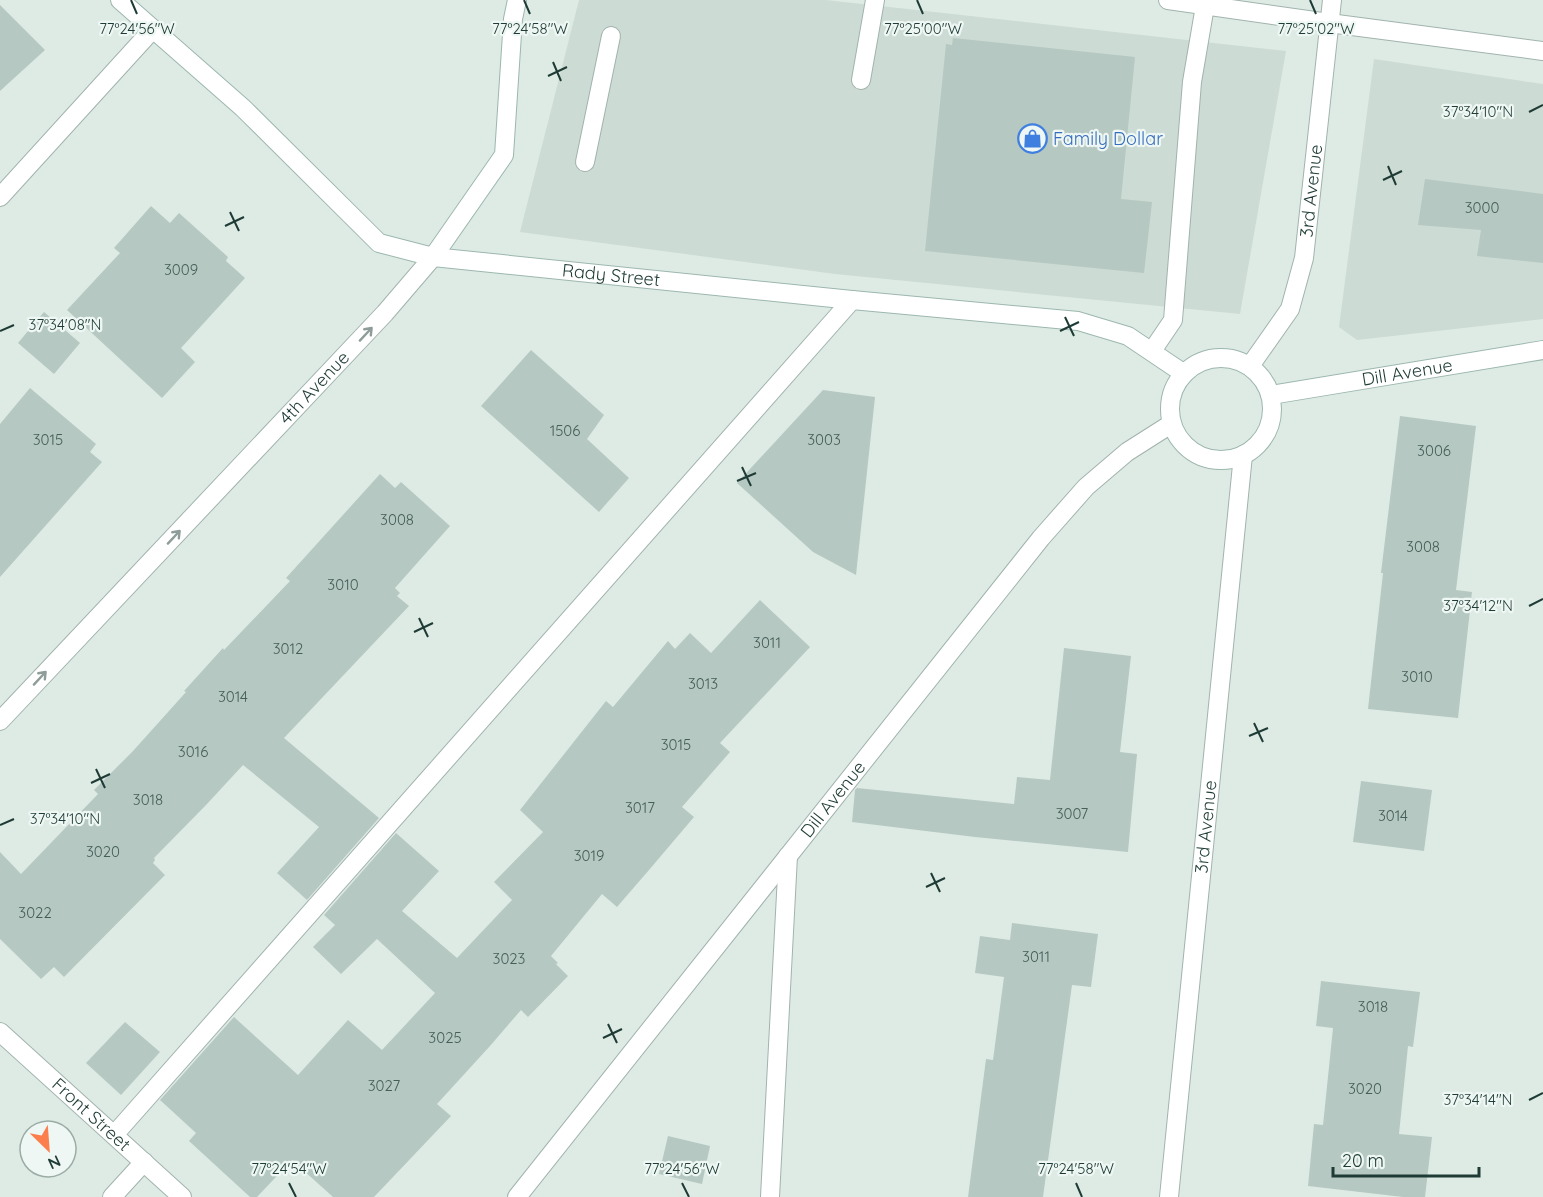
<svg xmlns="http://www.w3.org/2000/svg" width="1543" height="1197" viewBox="0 0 1543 1197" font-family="Quicksand,sans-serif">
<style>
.built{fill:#ccdbd4}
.building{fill:#b6c8c2}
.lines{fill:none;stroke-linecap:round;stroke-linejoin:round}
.service-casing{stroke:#a1b3ad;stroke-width:20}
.minor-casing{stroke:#a1b3ad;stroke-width:20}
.tertiary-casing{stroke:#a1b3ad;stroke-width:20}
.secondary-casing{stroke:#9cb7ae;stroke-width:20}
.service{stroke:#fff;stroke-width:18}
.minor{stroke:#fff;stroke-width:18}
.tertiary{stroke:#fff;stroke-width:18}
.secondary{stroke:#fff;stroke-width:18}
.oneway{stroke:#8e9d9a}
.ticks{fill:none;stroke:#1e3b35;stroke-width:2}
.labels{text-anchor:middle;stroke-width:4.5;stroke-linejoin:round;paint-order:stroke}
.number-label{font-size:15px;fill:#445e58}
.shop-label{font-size:18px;fill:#366cbe;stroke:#eef7f3;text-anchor:start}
.street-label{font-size:18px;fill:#1e3b35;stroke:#eef7f3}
.ticks-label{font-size:15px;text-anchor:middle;fill:#1e3b35;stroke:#eef7f3;stroke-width:4.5;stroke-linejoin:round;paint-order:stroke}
</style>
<rect width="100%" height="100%" fill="#deebe5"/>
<!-- built -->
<g class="built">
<polygon points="579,0 826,0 1286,51 1240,314 835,274 520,232"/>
<polygon points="1374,59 1543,84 1543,319 1357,340 1339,327"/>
</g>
<!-- building -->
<g class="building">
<polygon points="0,5 45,50 0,91"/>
<polygon points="953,38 1135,57 1121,199 1152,202 1144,273 925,251 946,44 952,45"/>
<polygon points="1425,179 1543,194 1543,263 1477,256 1481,230 1418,225"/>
<polygon points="151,206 170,223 179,213 228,257 226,261 245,278 181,348 195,362 162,398 67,310 120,253 114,248"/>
<polygon points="44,312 80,343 54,374 18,343"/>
<polygon points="531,350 604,415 587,439 629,478 599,512 481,406"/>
<polygon points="30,388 96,444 90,452 102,462 0,577 0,424"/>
<polygon points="823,390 875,397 856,575 813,552 737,483"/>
<polygon points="1400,416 1476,426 1456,590 1472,592 1458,718 1368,709 1383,573 1381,573"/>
<polygon points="380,474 395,488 401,482 450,526 395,588 400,593 397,596 409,606 284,738 379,818 307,900 277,873 319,827 243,765 207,804 154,858 155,860 153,863 165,875 64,977 54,967 41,979 0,939 0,852 21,874 98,794 94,790 133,751 186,692 184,691 223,648 224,650 290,581 286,578"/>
<polygon points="760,600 810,647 720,743 730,752 682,807 694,817 649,870 617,907 602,894 551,956 558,963 556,964 568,976 528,1017 521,1010 490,1046 437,1104 451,1116 374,1197 333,1197 292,1160 257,1197 250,1197 189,1141 196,1133 160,1100 234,1017 298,1075 348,1020 382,1050 435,993 377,939 341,974 313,947 335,925 324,915 396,833 439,871 402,911 457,958 512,900 494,882 543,832 520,810 606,701 613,707 668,641 675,649 690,633 711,653"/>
<polygon points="1064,648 1131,656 1120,752 1137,754 1128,852 975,837 852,822 855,790 857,788 1014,804 1017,777 1050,780"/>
<polygon points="1361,781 1432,790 1424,851 1353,842"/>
<polygon points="1012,923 1098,934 1091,987 1072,985 1043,1197 968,1197 986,1059 993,1060 1004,977 975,973 980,936 1010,940"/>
<polygon points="1321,981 1420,992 1413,1047 1408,1046 1399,1134 1432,1137 1425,1197 1403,1197 1308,1186 1314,1124 1323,1125 1333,1028 1316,1026"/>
<polygon points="125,1022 160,1052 121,1095 86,1063"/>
<polygon points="668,1136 710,1146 702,1184 659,1174"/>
</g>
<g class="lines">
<defs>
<g id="service">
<polyline points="861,80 875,0"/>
<polyline points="585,162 611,36"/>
<polyline points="0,197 153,29"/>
<polyline points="1152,351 1173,320 1192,82 1206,0"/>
<polyline points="114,1135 852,300"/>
<polyline points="112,1197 144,1162"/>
<polyline points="770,1197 788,856"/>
</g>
<g id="minor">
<path id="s1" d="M1250 366 1290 309 1304 258 1332 0"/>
<path id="s2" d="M0 721 385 313 433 257"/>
<path id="s3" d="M0 1032 182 1197"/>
<path id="s4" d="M1169 1197 1243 455"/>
</g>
<g id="tertiary">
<polyline points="1168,0 1329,23 1543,51"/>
<path id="s5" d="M517 1197 1041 538 1086 487 1127 452 1171 424"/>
</g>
<g id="secondary">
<path id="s6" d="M120 0 243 108 379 243 433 257 852 300 1078 321 1128 336 1183 373"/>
<polyline points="433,257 504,155 513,19 517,0"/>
<circle cx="1221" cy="409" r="51"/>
<path id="s7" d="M1271 395 1543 350"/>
</g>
</defs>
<!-- service casing -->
<use href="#service" class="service-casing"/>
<!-- minor casing -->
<use href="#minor" class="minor-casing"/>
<!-- tertiary casing -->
<use href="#tertiary" class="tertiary-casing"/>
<!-- secondary casing -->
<use href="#secondary" class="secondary-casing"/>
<!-- service -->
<use href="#service" class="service"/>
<!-- minor -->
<use href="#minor" class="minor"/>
<!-- tertiary -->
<use href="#tertiary" class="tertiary"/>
<!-- secondary -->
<use href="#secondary" class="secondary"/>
</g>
<!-- one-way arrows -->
<defs><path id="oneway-shaft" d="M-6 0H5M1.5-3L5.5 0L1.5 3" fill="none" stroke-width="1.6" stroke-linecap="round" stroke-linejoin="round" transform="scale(1.5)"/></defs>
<g class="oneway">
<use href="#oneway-shaft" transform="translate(366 334) rotate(-47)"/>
<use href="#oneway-shaft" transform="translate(174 537) rotate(-47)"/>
<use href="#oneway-shaft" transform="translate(40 678) rotate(-47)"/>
</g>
<!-- ticks -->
<path class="ticks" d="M131 0 137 14M524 0 530 14M917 0 923 14M1310 0 1316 14M553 62 561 81M548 76 567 67M1529 112 1543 105M1388 166 1396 185M1383 180 1402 171M230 212 239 231M225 226 244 217M1065 317 1074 336M0 331 14 325M1060 331 1079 322M742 467 751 486M737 481 756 473M1529 606 1543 599M419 618 428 637M414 632 433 623M1254 723 1263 742M1249 736 1268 728M96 769 105 788M91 783 110 774M0 825 14 819M931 873 940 892M926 887 945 878M608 1024 617 1043M603 1038 622 1029M1529 1100 1543 1093M289 1183 296 1197M682 1183 689 1197M1076 1183 1082 1197"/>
<!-- icons -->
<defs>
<symbol id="shop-ring" viewBox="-11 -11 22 22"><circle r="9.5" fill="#eef7f3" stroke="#3f7fe0" stroke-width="1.5"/><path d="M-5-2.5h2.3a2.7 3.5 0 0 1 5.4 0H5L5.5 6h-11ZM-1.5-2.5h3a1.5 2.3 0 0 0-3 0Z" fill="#3f7fe0"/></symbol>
</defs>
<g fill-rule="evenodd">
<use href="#shop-ring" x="1016" y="122" width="33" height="33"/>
</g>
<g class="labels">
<!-- number labels -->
<g class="number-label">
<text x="1482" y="213">3000</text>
<text x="181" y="275">3009</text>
<text x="565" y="436">1506</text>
<text x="48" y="445">3015</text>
<text x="824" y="445">3003</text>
<text x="1434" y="456">3006</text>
<text x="397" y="525">3008</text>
<text x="1423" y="552">3008</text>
<text x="343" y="590">3010</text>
<text x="767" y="648">3011</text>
<text x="288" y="654">3012</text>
<text x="1417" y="682">3010</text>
<text x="703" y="689">3013</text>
<text x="233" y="702">3014</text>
<text x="676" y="750">3015</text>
<text x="193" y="757">3016</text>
<text x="148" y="805">3018</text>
<text x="640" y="813">3017</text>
<text x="1072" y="819">3007</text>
<text x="1393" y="821">3014</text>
<text x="103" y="857">3020</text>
<text x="589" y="861">3019</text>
<text x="35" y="918">3022</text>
<text x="1036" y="962">3011</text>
<text x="509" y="964">3023</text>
<text x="1373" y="1012">3018</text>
<text x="445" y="1043">3025</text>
<text x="384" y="1091">3027</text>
<text x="1365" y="1094">3020</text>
</g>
<!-- shop labels -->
<g class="shop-label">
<text x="1053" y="145">Family Dollar</text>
</g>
<!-- street labels -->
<g class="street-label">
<text dy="6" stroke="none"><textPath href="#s1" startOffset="190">3rd Avenue</textPath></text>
<text dy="6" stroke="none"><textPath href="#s6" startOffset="590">Rady Street</textPath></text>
<text dy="6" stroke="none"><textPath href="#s7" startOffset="138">Dill Avenue</textPath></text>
<text dy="6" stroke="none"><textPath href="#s2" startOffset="458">4th Avenue</textPath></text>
<text dy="6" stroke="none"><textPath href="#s5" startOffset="508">Dill Avenue</textPath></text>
<text dy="6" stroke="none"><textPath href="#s4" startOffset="372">3rd Avenue</textPath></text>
<text dy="6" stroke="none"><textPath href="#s3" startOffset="123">Front Street</textPath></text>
</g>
</g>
<g class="ticks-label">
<text x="137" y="34">77°24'56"W</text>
<text x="530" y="34">77°24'58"W</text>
<text x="923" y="34">77°25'00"W</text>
<text x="1316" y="34">77°25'02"W</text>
<text x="1478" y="117">37°34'10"N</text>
<text x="65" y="330">37°34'08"N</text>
<text x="1478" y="611">37°34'12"N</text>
<text x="65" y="824">37°34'10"N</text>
<text x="1478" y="1105">37°34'14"N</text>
<text x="289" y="1174">77°24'54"W</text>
<text x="682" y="1174">77°24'56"W</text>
<text x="1076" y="1174">77°24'58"W</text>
</g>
<!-- north arrow -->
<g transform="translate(48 1149) rotate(155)"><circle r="28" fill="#eef7f3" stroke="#9baca7" stroke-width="1.5"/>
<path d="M0-4.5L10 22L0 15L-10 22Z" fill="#fb7e4c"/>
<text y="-9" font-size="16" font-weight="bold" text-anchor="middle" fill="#1e3b35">N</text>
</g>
<!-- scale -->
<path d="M1333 1167v9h146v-9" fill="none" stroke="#1e3b35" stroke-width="3"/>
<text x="1342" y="1167" font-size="18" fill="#1e3b35" stroke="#eef7f3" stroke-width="4.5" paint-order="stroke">20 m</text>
</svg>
